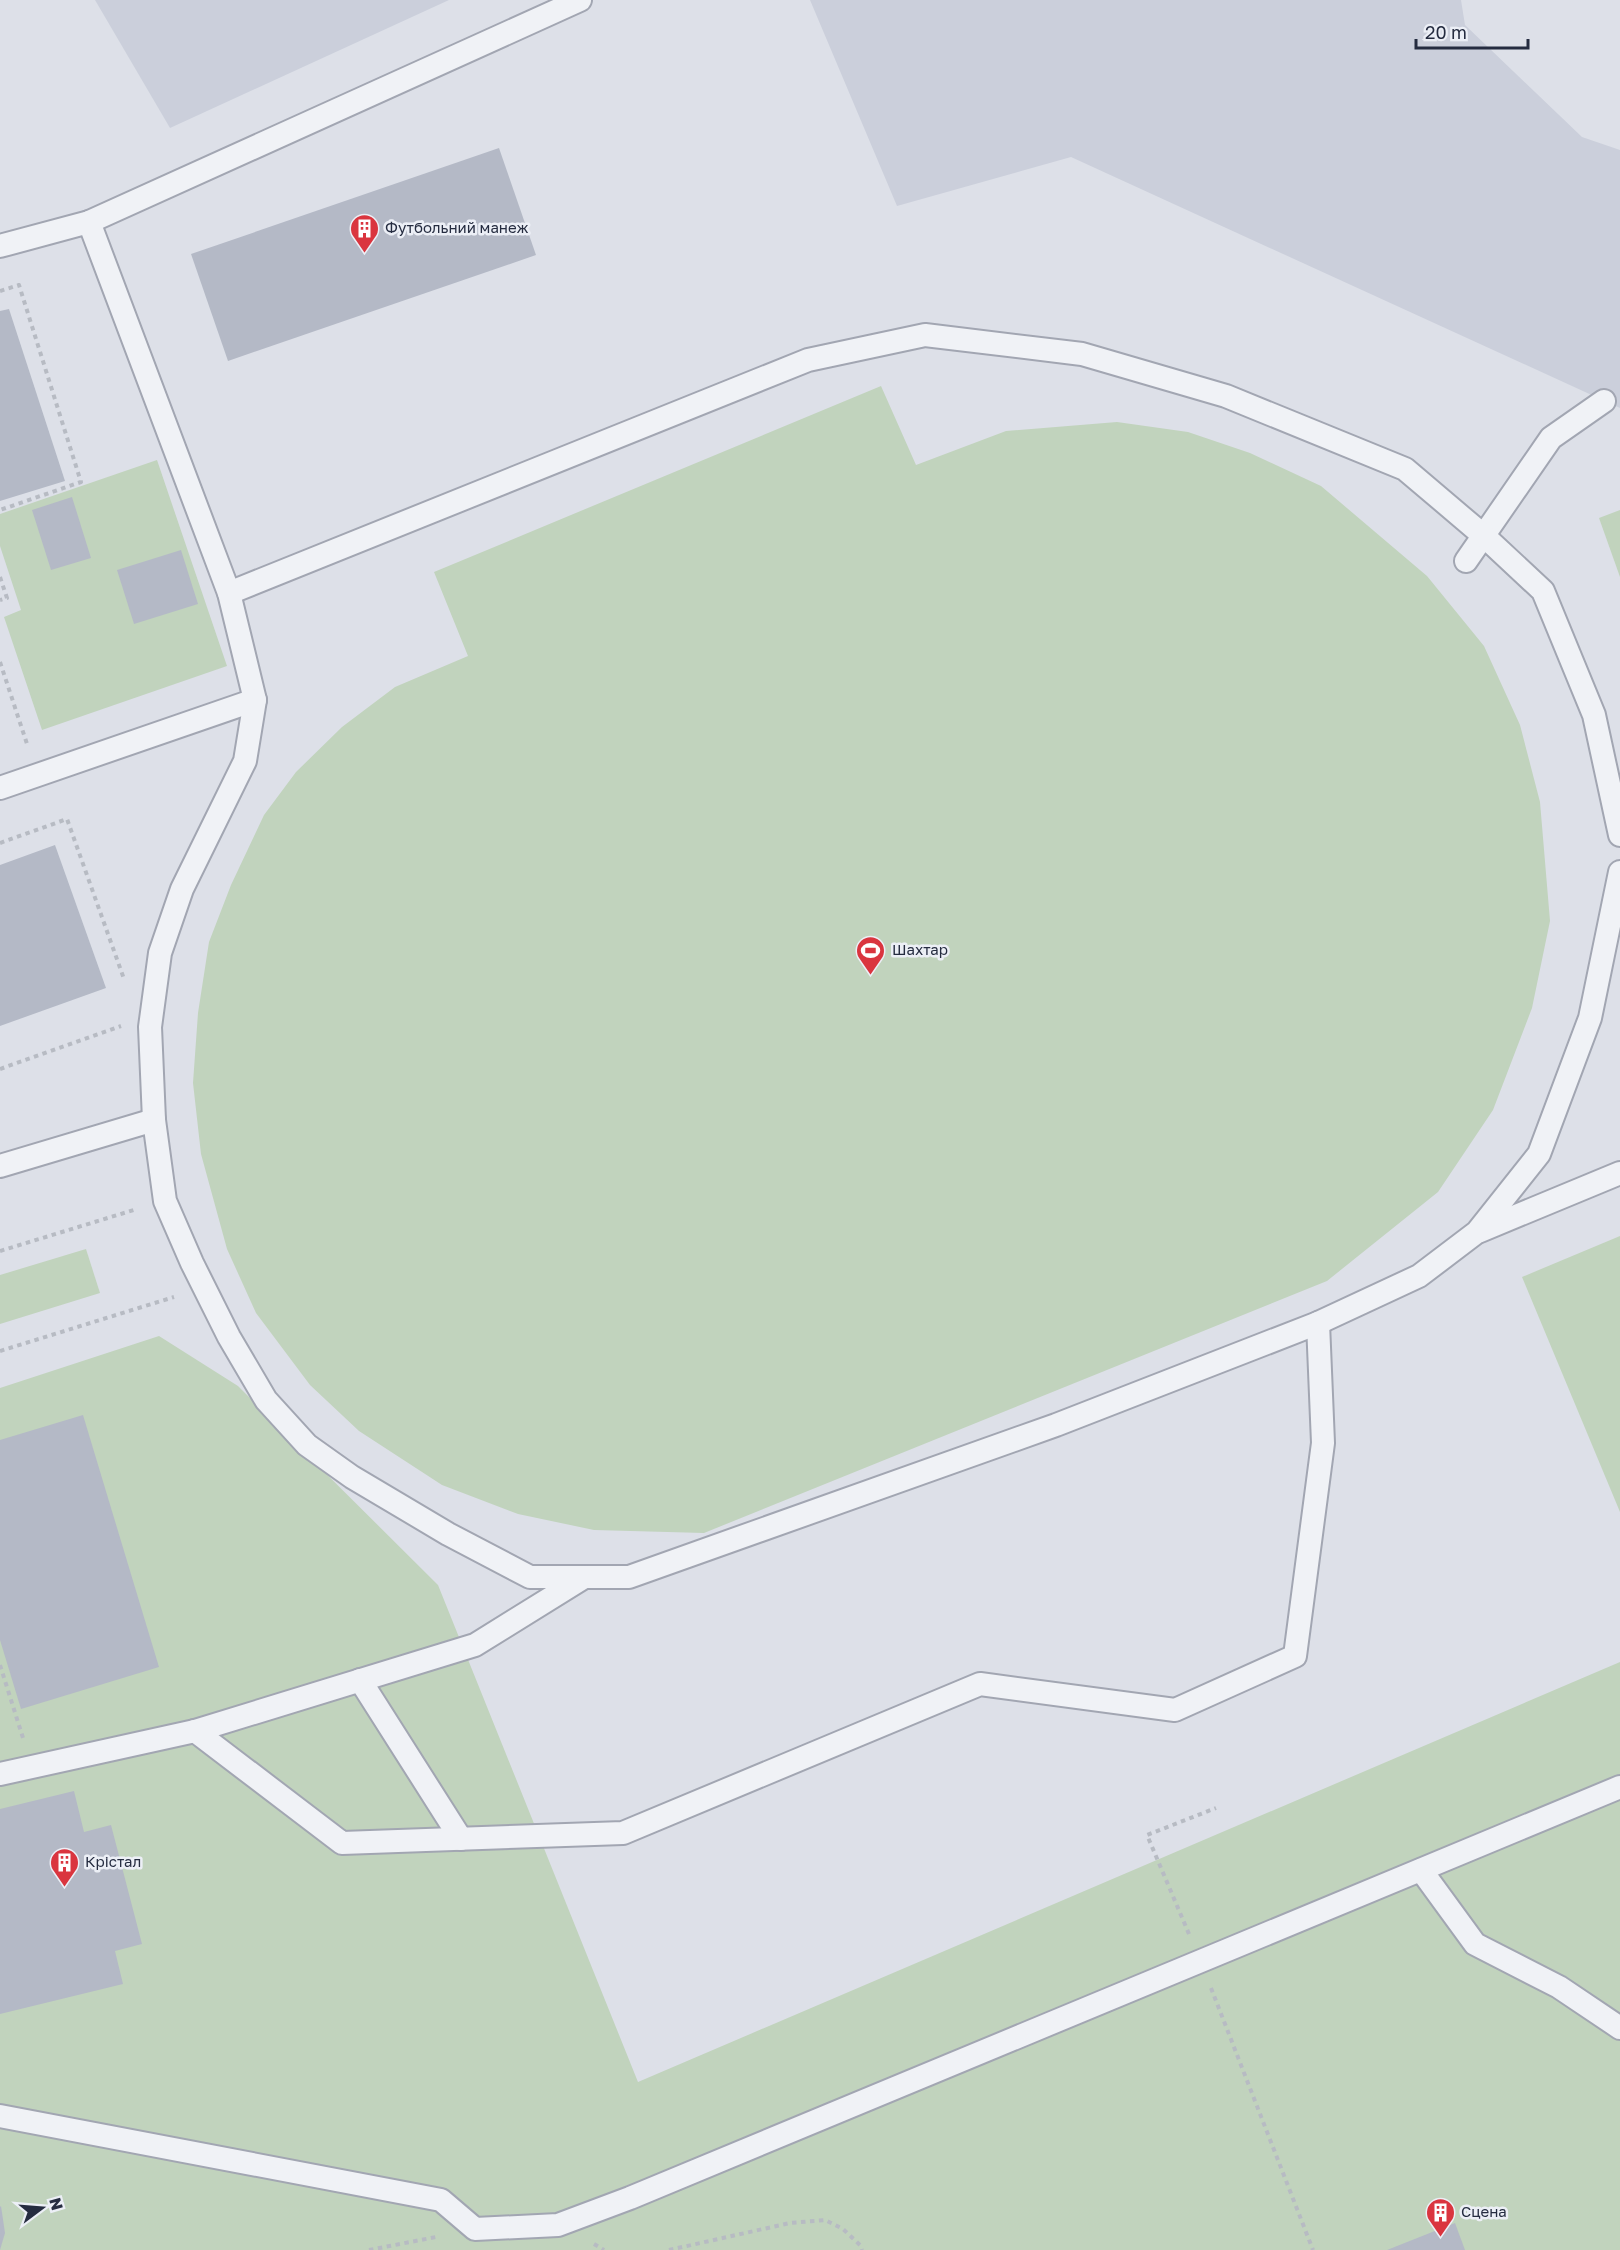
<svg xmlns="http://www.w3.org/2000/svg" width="1620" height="2250" viewBox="0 0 1620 2250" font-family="'Golos Text',sans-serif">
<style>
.built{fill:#cbcfdb}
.green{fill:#c1d3bd}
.building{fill:#b4b9c6}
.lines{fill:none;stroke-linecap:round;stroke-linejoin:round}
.service-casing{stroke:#a2a6b2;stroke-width:26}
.path{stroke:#b7bbc3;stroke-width:4;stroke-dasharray:4.5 4.5;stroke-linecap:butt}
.service{stroke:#f0f2f6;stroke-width:22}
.labels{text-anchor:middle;stroke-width:5;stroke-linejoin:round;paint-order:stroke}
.poi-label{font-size:15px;fill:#252c40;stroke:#eceff6;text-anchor:start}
</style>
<rect width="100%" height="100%" fill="#dde0e8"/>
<!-- built -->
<g class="built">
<polygon points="95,0 449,0 170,128"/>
<polygon points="810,0 1461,0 1465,25 1582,137 1620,150 1620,408 1071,157 897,206"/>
</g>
<!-- green -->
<g class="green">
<polygon points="881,386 916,465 1006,431 1117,422 1188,432 1250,453 1321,486 1427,576 1484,646 1520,725 1540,802 1550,921 1532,1008 1493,1110 1438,1192 1327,1281 704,1533 594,1530 518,1514 442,1485 359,1431 310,1385 256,1313 227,1249 201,1154 193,1083 198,1013 209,942 231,885 264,815 296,772 342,727 395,687 468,656 434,572"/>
<polygon points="157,460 227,666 42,730 4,617 21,610 0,546 0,514"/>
<polygon points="1620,510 1620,577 1599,518"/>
<polygon points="1620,1236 1620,1512 1522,1277"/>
<polygon points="86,1249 100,1293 0,1324 0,1275"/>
<polygon points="159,1336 238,1386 438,1585 638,2082 1620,1662 1620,2250 0,2250 0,1388"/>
</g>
<!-- building -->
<g class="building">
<polygon points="499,148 536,255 228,361 191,254"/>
<polygon points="9,309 65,481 0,501 0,311"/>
<polygon points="72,497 91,558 51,570 32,510"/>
<polygon points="181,550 198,604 134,624 117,570"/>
<polygon points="55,845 106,988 0,1026 0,865"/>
<polygon points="83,1415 159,1667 21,1709 0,1640 0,1440"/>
<polygon points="74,1791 84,1832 111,1825 142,1944 115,1951 123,1984 0,2014 0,1809"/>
<polygon points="1,2206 5,2233 0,2250 0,2207"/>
<polygon points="1455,2223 1465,2250 1387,2250"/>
</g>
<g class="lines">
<defs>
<g id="service">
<polyline points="89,222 229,593 255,700 245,761 182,889 160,953 150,1027 154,1120 165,1201 192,1263 229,1337 266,1400 307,1445 352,1477 448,1534 530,1577 629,1577 1056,1425 1318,1323 1419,1276 1477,1232 1539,1154 1590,1018 1620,872"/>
<polyline points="0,246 89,222 580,0"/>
<polyline points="1466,561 1551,438 1604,401"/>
<polyline points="229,593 808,360 925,335 1082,354 1226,396 1405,469 1484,536 1543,591 1594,715 1620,835"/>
<polyline points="0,788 255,700"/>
<polyline points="0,1166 154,1120"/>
<polyline points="1480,1231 1620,1173"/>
<polyline points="360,1680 461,1839"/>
<polyline points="195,1731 342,1843 623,1833 980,1684 1175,1710 1295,1656 1323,1443 1318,1323"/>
<polyline points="0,1774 195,1731 475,1645 583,1578"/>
<polyline points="1421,1870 1475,1944 1559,1987 1620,2028"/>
<polyline points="0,2116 441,2200 475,2229 558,2225 630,2198 1620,1787"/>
</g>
</defs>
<!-- service casing -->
<use href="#service" class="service-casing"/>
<!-- path -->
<g class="path">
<polyline points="0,291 19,285 81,482 0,510"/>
<polyline points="0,577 7,598 0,600"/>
<polyline points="0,662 28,747"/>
<polyline points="0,843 67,819 124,979"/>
<polyline points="0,1069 121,1026"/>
<polyline points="0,1251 137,1209"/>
<polyline points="0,1351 174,1297"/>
<polyline points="0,1665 23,1738"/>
<polyline points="1189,1934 1147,1835 1216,1808"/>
<polyline points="1211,1988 1313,2250"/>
<polyline points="594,2244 604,2250"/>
<polyline points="369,2250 436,2237"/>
<polyline points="669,2250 790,2223 825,2220 843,2229 861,2246 862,2250"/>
</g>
<!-- service -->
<use href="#service" class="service"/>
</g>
<!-- icons -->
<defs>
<symbol id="building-pin" viewBox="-11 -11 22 30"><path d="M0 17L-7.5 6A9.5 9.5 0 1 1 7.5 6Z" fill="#da353f" stroke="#eceff6"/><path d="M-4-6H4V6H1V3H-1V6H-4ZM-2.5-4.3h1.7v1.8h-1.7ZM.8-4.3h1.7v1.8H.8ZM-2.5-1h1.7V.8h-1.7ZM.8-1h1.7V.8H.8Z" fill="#fff"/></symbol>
<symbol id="stadium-pin" viewBox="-11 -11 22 30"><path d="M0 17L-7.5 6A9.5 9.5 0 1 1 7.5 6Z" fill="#da353f" stroke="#eceff6"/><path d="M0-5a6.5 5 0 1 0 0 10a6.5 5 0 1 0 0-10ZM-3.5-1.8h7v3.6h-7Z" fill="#fff"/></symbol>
</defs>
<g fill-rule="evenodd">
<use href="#building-pin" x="348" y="212" width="33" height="45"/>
<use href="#stadium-pin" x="854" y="934" width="33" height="45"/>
<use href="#building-pin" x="48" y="1846" width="33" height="45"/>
<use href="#building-pin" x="1424" y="2196" width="33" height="45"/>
</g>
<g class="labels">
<!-- poi labels -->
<g class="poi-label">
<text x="385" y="233">Футбольний манеж</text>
<text x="892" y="955">Шахтар</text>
<text x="85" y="1867">Крістал</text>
<text x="1461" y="2217">Сцена</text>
</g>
</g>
<!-- north arrow -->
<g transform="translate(42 2208) rotate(74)" stroke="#eceff6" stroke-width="4.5" paint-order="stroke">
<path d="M0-4.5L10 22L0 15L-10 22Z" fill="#252c40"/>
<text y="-9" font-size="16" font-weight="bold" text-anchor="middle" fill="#252c40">N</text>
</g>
<!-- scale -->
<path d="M1416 39v9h112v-9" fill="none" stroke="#252c40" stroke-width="3"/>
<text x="1425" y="39" font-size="18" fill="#252c40" stroke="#eceff6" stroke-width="4.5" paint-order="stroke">20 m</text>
</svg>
